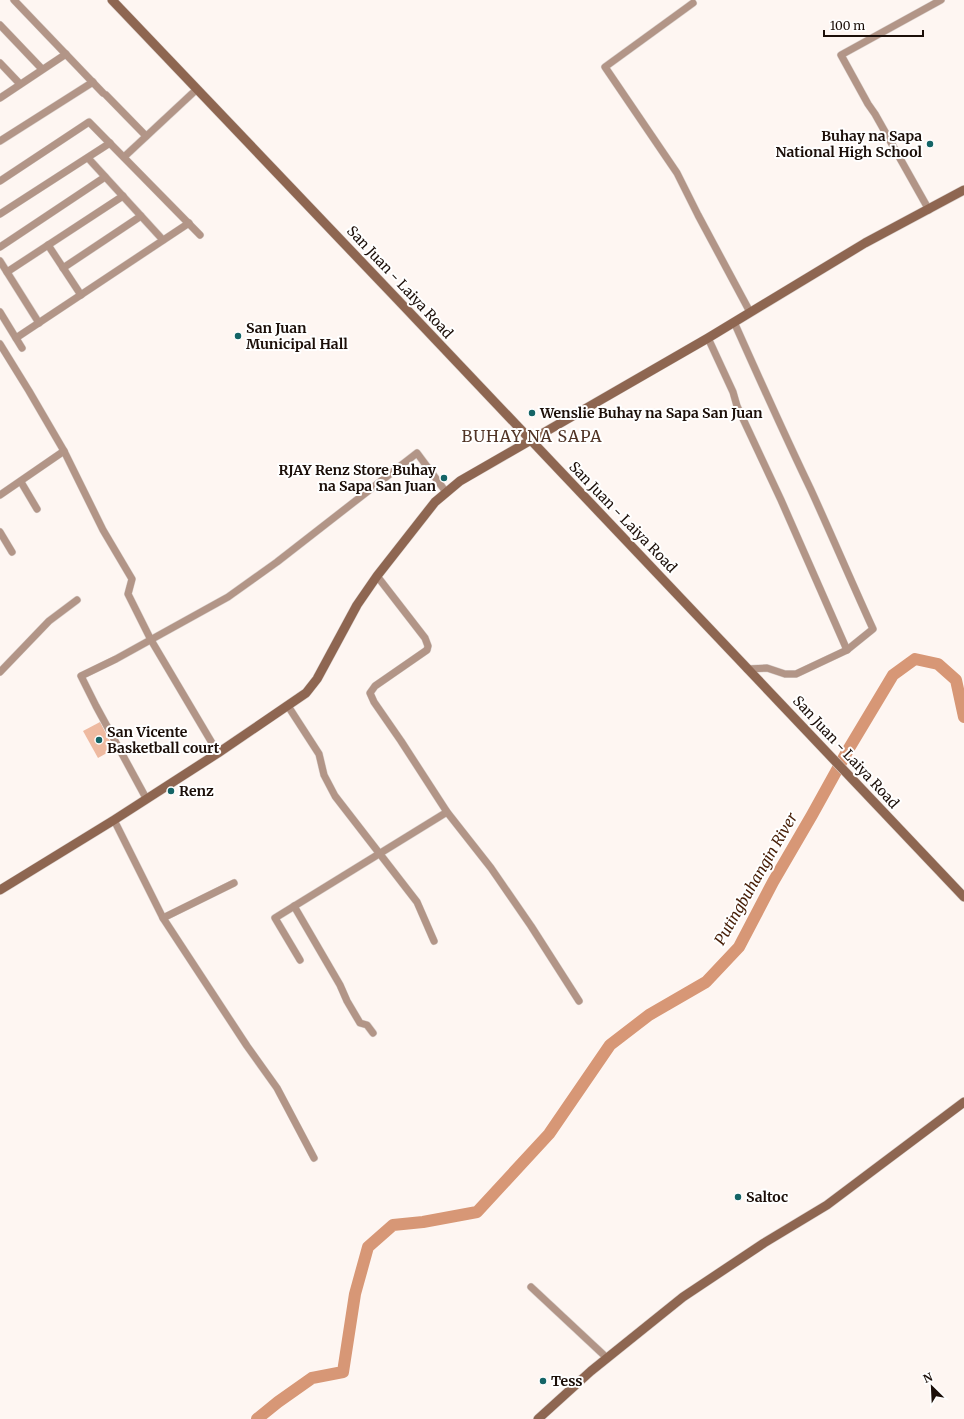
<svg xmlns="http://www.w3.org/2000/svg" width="964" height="1419" viewBox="0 0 964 1419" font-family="Merriweather,serif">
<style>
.green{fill:#eebaa1}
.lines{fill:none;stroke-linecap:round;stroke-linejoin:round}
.river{stroke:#d79776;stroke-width:12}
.street-casing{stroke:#dad1cd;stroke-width:8}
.secondary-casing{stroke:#dad1cd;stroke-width:10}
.street{stroke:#b29587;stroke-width:7}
.secondary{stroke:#8e6651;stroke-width:9}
.poi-dot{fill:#146466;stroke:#fff;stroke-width:1.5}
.labels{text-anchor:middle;stroke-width:4;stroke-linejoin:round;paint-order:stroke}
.poi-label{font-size:14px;font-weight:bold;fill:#1c0f09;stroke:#fff;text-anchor:start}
.street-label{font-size:14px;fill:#1c0f09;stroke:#fff}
.water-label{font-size:15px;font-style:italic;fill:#451c04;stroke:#fff}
.quarter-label{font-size:16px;letter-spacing:1px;fill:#513426;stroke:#fff}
</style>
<rect width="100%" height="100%" fill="#fef6f2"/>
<!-- green -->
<polygon class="green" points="100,722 114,749 98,758 83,731"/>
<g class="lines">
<!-- river -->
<polyline class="river" points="257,1419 278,1402 312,1378 343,1372 355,1294 368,1247 393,1225 423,1222 477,1212 549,1134 610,1045 649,1015 706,982 739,947 773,882 812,815 848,750 893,675 915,659 938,664 956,680 964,717"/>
<defs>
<g id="street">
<polyline points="14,0 103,93"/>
<polyline points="693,3 605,67 677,173 698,215 750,312"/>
<polyline points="0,25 42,69"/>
<polyline points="0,63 20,84"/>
<polyline points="106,95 146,136"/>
<polyline points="0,98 66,54"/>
<polyline points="0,141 93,82"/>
<polyline points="124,157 197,89"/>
<polyline points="88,158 163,240"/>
<polyline points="0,181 89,122 200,235"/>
<polyline points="929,210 875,114 868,104 841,55 941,0"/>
<polyline points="0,214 110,143"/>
<polyline points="48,245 81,295"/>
<polyline points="0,247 105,177"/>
<polyline points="0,261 39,323"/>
<polyline points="63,268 141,216"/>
<polyline points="7,272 123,196"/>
<polyline points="0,312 22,348"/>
<path d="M734 322C759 378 784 434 811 490 832 536 852 583 873 629L847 650 796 674H785L767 668 747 669"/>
<polyline points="16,338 189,223"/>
<polyline points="708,338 733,392 737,406 781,500 847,650"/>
<polyline points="0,344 29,391 64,451 103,530 132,579 128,594 151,640 218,753"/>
<polyline points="21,482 37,509"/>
<polyline points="0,495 64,451"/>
<polyline points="0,532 12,552"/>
<polyline points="377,576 425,638 428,646 427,650 375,686 370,693 374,702 401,741 447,812 491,868 531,926 579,1001"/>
<polyline points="0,672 49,621 77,600"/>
<polyline points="288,706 319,754 324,775 335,796 417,902 434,941"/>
<polyline points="146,798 96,706 81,676 116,659 228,597 277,562 417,453 446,492"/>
<polyline points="114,820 163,918 247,1046 277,1088 314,1158"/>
<polyline points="294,906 340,985 347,1001 360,1023 367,1025 373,1033"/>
<polyline points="163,918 234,883"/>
<polyline points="300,960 275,918 447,812"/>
<polyline points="531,1287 607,1358"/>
</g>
<g id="secondary">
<polyline points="112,0 397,299 964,897"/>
<polyline points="0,890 114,820 218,753 306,693 317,679 357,605 377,576 435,502 460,481 708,338 865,243 964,190"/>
<polyline points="538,1419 591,1371 683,1297 764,1243 827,1205 964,1102"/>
</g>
</defs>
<!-- street casing -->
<use href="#street" class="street-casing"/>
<!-- secondary casing -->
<use href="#secondary" class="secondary-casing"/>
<!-- street -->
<use href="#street" class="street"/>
<!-- secondary -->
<use href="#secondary" class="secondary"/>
</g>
<!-- markers -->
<g class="poi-dot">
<circle cx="930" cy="144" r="4"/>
<circle cx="238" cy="336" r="4"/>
<circle cx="532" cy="413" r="4"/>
<circle cx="444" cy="478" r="4"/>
<circle cx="99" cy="740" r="4"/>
<circle cx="171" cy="791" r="4"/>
<circle cx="738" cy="1197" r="4"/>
<circle cx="543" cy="1381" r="4"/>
</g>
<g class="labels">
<!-- poi labels -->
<g class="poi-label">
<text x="922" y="141" text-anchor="end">Buhay na Sapa<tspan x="922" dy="16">National High School</tspan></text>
<text x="246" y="333">San Juan<tspan x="246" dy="16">Municipal Hall</tspan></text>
<text x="540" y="418">Wenslie Buhay na Sapa San Juan</text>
<text x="436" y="475" text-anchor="end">RJAY Renz Store Buhay<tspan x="436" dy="16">na Sapa San Juan</tspan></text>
<text x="107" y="737">San Vicente<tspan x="107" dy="16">Basketball court</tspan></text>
<text x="179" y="796">Renz</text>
<text x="746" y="1202">Saltoc</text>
<text x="551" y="1386">Tess</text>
</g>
<!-- street labels -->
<g class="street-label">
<text transform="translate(400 282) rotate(47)" y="5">San Juan - Laiya Road</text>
<text transform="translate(623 517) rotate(46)" y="5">San Juan - Laiya Road</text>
<text transform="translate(846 752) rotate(47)" y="5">San Juan - Laiya Road</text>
</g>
<!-- water labels -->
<g class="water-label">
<text transform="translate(756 879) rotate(-60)" y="5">Putingbuhangin River</text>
</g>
<!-- quarter labels -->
<g class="quarter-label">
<text x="532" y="442">BUHAY NA SAPA</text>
</g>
</g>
<!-- north arrow -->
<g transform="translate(932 1387) rotate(336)" stroke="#ffffff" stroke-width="3" paint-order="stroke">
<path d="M0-3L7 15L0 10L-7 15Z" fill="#1c0f09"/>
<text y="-6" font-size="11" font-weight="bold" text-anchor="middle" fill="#1c0f09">N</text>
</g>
<!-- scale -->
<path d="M824 30v6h99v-6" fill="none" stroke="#1c0f09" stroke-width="2"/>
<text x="830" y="30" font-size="12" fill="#1c0f09" stroke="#ffffff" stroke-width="3" paint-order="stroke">100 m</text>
</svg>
